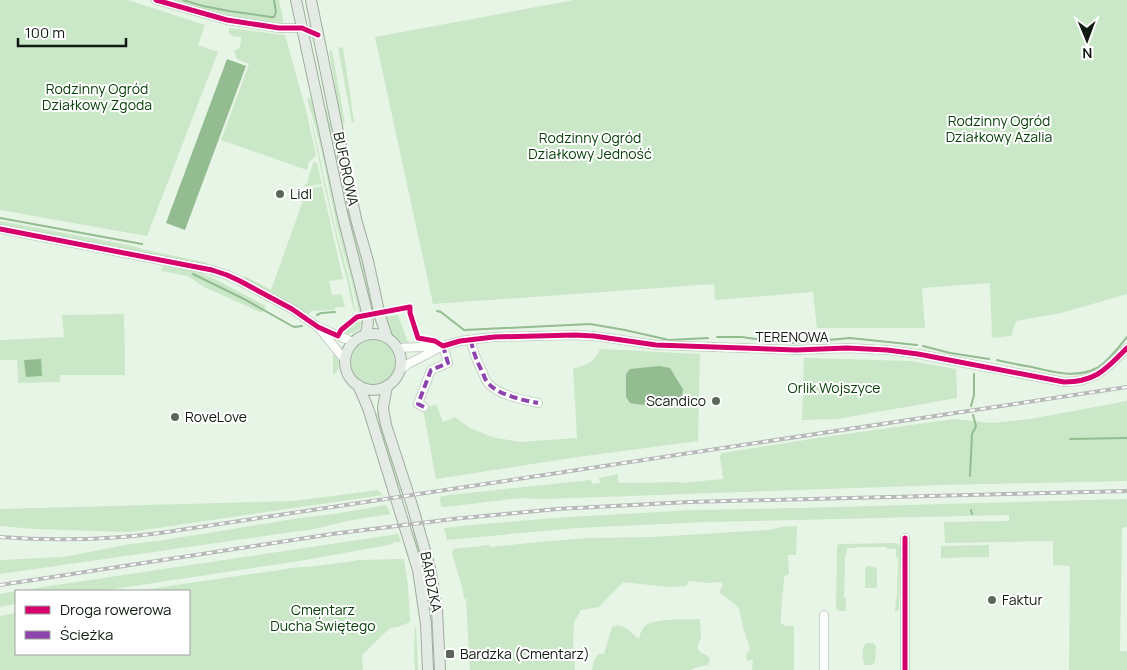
<svg xmlns="http://www.w3.org/2000/svg" width="1127" height="670" viewBox="0 0 1127 670" font-family="Manrope,sans-serif">
<style>
.green{fill:#cae7c8;fill-rule:evenodd}
.water{fill:#93bc91}
.lines{fill:none;stroke-linecap:round;stroke-linejoin:round}
.stream{stroke:#93bc91;stroke-width:2}
.minor-casing{stroke:#c6d2c6;stroke-width:10}
.major-casing{stroke:#9fad9e;stroke-width:12}
.minor{stroke:#fbfefb;stroke-width:8}
.major{stroke:#e4ebe4;stroke-width:10}
.rail-casing{stroke:#b7bab7;stroke-width:4}
.rail{stroke:#fff;stroke-width:2;stroke-dasharray:5.5;stroke-linecap:butt}
.quiet{stroke:#8e44ad;stroke-width:4;stroke-dasharray:8 4;stroke-linecap:butt}
.cycleway-casing{stroke:#fff;stroke-width:8}
.cycleway{stroke:#d6006c;stroke-width:5}
.poi-dot{fill:#5c675b;stroke:#fff;stroke-width:2}
.labels{text-anchor:middle;stroke-width:4;stroke-linejoin:round;paint-order:stroke}
.park-label{font-size:14px;fill:#074008;stroke:#fff}
.street-label{font-size:14px;fill:#111a10;stroke:#fff}
.poi-label{font-size:14px;fill:#111a10;stroke:#fff;text-anchor:start}
</style>
<rect width="100%" height="100%" fill="#e7f5e6"/>
<!-- green -->
<g class="green">
<polygon points="0,0 128,0 205,25 198,45 218,52 147,236 0,210"/>
<polygon points="172,0 279,0 283,19 283,23 259,21 231,16"/>
<polygon points="574,0 1127,0 1127,294 1061,313 1016,321 1011,336 992,338 990,283 922,288 925,328 817,328 813,292 715,300 714,284 433,304 375,37"/>
<path d="M229 28 285 35 307 114 316 156 309 162 307 170 221 140 249 64 237 59 234 51C241 49 241 44 241 37L232 36 229 34Z"/>
<polygon points="343,47 354,121 354,122 352,123 338,48"/>
<path d="M332 50 345 124 341 122C336 98 334 75 329 51Z"/>
<path d="M310 98 316 112 340 227 362 312 359 313C353 284 344 256 337 227 328 184 321 141 307 99Z"/>
<polygon points="323,101 329,117 327,118 328,119 330,119 354,230 375,310 371,311 365,284 351,232"/>
<path d="M310 116 314 130 334 223 350 283 356 313C351 305 349 287 346 277 332 224 321 170 310 116Z"/>
<polygon points="314,162 317,163 322,184 304,187 307,183 313,163"/>
<polygon points="322,186 343,279 329,281 332,295 340,294 342,296 345,307 335,307 335,310 311,311 309,314 243,279 245,276 271,290 304,198 303,190"/>
<polygon points="0,221 134,246 142,249 208,263 206,265 0,225"/>
<polygon points="163,266 194,271 213,278 266,306 262,313 204,287 188,276 161,271"/>
<polygon points="124,314 125,375 60,375 60,382 18,383 17,360 0,360 0,340 64,337 62,315"/>
<path d="M398 315 409 345C395 342 390 329 385 317Z"/>
<path d="M363 321C360 332 353 334 343 334L357 322Z"/>
<circle cx="373" cy="362" r="22"/>
<path d="M600 349 700 354 698 441 578 457 436 479 423 409 436 404 443 422 455 417 468 427 492 437 519 442 577 438 573 369C586 365 595 362 600 349ZM649 368 677 378 683 389 630 369Z"/>
<path d="M334 352C340 359 341 368 334 375L333 372V354Z"/>
<polygon points="804,358 910,361 956,369 957,398 837,419 802,420"/>
<polygon points="1127,401 1127,481 941,485 544,499 521,498 445,507 441,506 440,497 449,495 591,480 592,484 600,483 599,478 618,474 618,483 680,482 680,483 723,479 720,456 722,453 824,437 955,419 993,423 1030,419"/>
<polygon points="374,413 379,413 380,423 402,492 400,493"/>
<polygon points="378,490 383,495 130,532 34,529 0,526 0,509 294,501"/>
<polygon points="1127,499 1127,527 1122,528 1120,651 1127,651 1127,670 1069,670 1070,566 1053,565 1053,541 945,543 944,522 1009,521 1009,515 707,522 576,528 447,540 444,528 481,524 569,517 693,510 798,508"/>
<polygon points="386,505 391,514 352,520 314,529 0,574 0,560 63,557 130,544 158,541 300,518 334,514"/>
<path d="M797 526 796 555H788L789 574 784 576C784 592 780 607 781 623L785 626H794V670H752L753 659 747 661 746 654 749 652 750 648 743 628 739 608 731 601 719 592 723 585 722 582 707 583 688 581 687 586 669 587 623 582 599 607 581 610 574 622 573 646 575 670H470L466 599H464L463 590 452 554 453 549 489 545 490 547 539 542 586 538 654 537 768 530 782 527Z"/>
<path d="M412 532H415C422 559 430 588 432 616L430 615 422 568Z"/>
<polygon points="398,534 401,542 395,542 389,545 299,561 101,591 16,591"/>
<polygon points="896,543 900,546 899,611 895,611 896,599 897,598 898,557 896,557 896,549 887,549 887,547 856,547 855,548 847,548 846,556 845,557 844,598 846,598 846,611 838,611 836,609 837,546 839,544"/>
<polygon points="989,545 989,557 941,558 941,546"/>
<polygon points="404,559 408,586 410,622 398,627 389,628 389,629 362,655 363,670 0,670 0,616 16,613 16,654 189,654 189,591 136,591 299,567 307,567 354,561 358,560"/>
<polygon points="867,566 875,567 877,569 877,586 875,588 865,588 865,569"/>
<polygon points="16,591 16,604 0,607 0,594"/>
<path d="M700 619 701 637 697 648 700 652 708 656 710 661 708 665 698 667 690 670H592L594 660 598 654H604L612 627C623 621 630 633 639 639 640 634 642 628 646 625 659 618 685 620 700 619Z"/>
<polygon points="416,627 418,670 415,670 414,650 415,628"/>
<path d="M867 643H873L876 646 875 662 872 665H865C862 660 862 648 865 644Z"/>
</g>
<!-- water -->
<g class="water">
<polygon points="227,59 246,66 185,230 166,223"/>
<polygon points="41,359 42,376 26,377 24,360"/>
<path d="M659 366 670 368 683 389 682 396C667 407 647 406 630 403L626 397V374L630 369Z"/>
</g>
<g class="lines">
<!-- stream -->
<g class="stream">
<polyline points="183,0 203,6 229,11 271,17 274,17 276,12 274,0"/>
<polyline points="0,218 142,244"/>
<polyline points="193,274 244,299 292,326 295,327 302,326"/>
<polyline points="437,311 441,312 464,330 590,324 625,330 669,340 708,338"/>
<polyline points="317,315 321,313 335,312"/>
<polyline points="717,337 742,337 784,343 808,342"/>
<polyline points="817,341 850,338 917,345"/>
<polyline points="923,346 950,353 989,359"/>
<path d="M997 360C1009 363 1020 365 1032 367 1054 372 1075 379 1097 368 1109 361 1118 348 1127 337"/>
<polyline points="971,406 974,395 974,374"/>
<polyline points="1070,439 1127,438"/>
<polyline points="970,476 972,434 976,426 973,415"/>
<polyline points="971,510 972,514"/>
</g>
<defs>
<g id="minor">
<polyline points="156,0 227,20 279,28 302,28 318,35"/>
<polyline points="0,229 212,270 227,275 240,281 292,309 318,327 353,342"/>
<polyline points="319,328 345,360"/>
<path d="M471 340C473 352 477 362 483 373 484 376 485 380 488 383 498 395 523 400 538 403"/>
<path d="M398 348 443 346 460 341 494 337 575 335 594 336 656 345 796 350 847 348 887 350 918 354 1064 382C1096 382 1106 369 1127 348"/>
<polyline points="400,370 408,364 439,348"/>
<polyline points="424,407 418,404 431,370 448,363 443,346"/>
<polyline points="824,670 824,615"/>
<polyline points="905,670 905,538"/>
</g>
<g id="major">
<polyline points="296,0 342,213 366,308 368,323 366,334"/>
<polyline points="311,0 356,219 368,261 380,316 387,337"/>
<circle cx="373" cy="362" r="28"/>
<polyline points="358,385 368,408 418,570 426,624 428,670"/>
<polyline points="387,386 383,408 386,425 412,505 430,568 437,610 440,670"/>
</g>
</defs>
<!-- minor casing -->
<use href="#minor" class="minor-casing"/>
<!-- major casing -->
<use href="#major" class="major-casing"/>
<!-- minor -->
<use href="#minor" class="minor"/>
<!-- major -->
<use href="#major" class="major"/>
<defs>
<g id="rail">
<path d="M0 537C54 541 106 540 160 533L1127 387"/>
<polyline points="0,585 332,534 453,519 557,509 689,502 1127,491"/>
</g>
</defs>
<!-- rail casing -->
<use href="#rail" class="rail-casing"/>
<!-- rail -->
<use href="#rail" class="rail"/>
<!-- quiet -->
<g class="quiet">
<path d="M471 340C473 352 477 362 483 373 484 376 485 380 488 383 498 395 523 400 538 403"/>
<polyline points="424,407 418,404 431,370 448,363 443,346"/>
</g>
<defs>
<g id="cycleway">
<polyline points="156,0 227,20 279,28 302,28 318,35"/>
<path d="M0 229 212 270 227 275 240 281 292 309 318 327 338 336 341 330 357 317 410 307V313L418 338 435 341 443 346 460 341 494 337 575 335 594 336 656 345 796 350 847 348 887 350 918 354 1064 382C1096 382 1106 369 1127 348"/>
<polyline points="905,670 905,538"/>
</g>
</defs>
<!-- cycleway casing -->
<use href="#cycleway" class="cycleway-casing"/>
<!-- cycleway -->
<use href="#cycleway" class="cycleway"/>
</g>
<!-- markers -->
<g class="poi-dot">
<circle cx="280" cy="194" r="5"/>
<circle cx="716" cy="401" r="5"/>
<circle cx="175" cy="417" r="5"/>
<circle cx="992" cy="600" r="5"/>
<rect x="445" y="649" width="10" height="10" rx="2.5"/>
</g>
<g class="labels">
<!-- park labels -->
<g class="park-label">
<text x="97" y="94">Rodzinny Ogród<tspan x="97" dy="16">Działkowy Zgoda</tspan></text>
<text x="999" y="126">Rodzinny Ogród<tspan x="999" dy="16">Działkowy Azalia</tspan></text>
<text x="590" y="143">Rodzinny Ogród<tspan x="590" dy="16">Działkowy Jedność</tspan></text>
<text x="834" y="393">Orlik Wojszyce</text>
<text x="323" y="615">Cmentarz<tspan x="323" dy="16">Ducha Świętego</tspan></text>
</g>
<!-- street labels -->
<g class="street-label">
<text transform="translate(346 169) rotate(78)" y="5">BUFOROWA</text>
<text x="792" y="342">TERENOWA</text>
<text transform="translate(431 582) rotate(79)" y="5">BARDZKA</text>
</g>
<!-- poi labels -->
<g class="poi-label">
<text x="290" y="199">Lidl</text>
<text x="706" y="406" text-anchor="end">Scandico</text>
<text x="185" y="422">RoveLove</text>
<text x="1002" y="605">Faktur</text>
<text x="460" y="659">Bardzka (Cmentarz)</text>
</g>
</g>
<!-- legend -->
<rect x="15" y="590" width="175" height="65" fill="#ffffff" stroke="#a0a39f"/>
<rect x="25" y="606" width="25" height="8" fill="#d6006c" stroke="#a0a39f"/>
<text x="60" y="615" font-size="15" fill="#111a10">Droga rowerowa</text>
<rect x="25" y="631" width="25" height="8" fill="#8e44ad" stroke="#a0a39f"/>
<text x="60" y="640" font-size="15" fill="#111a10">Ścieżka</text>
<!-- north arrow -->
<g transform="translate(1087 40) rotate(179)" stroke="#ffffff" stroke-width="4" paint-order="stroke">
<path d="M0-4L9 19L0 12L-9 19Z" fill="#111a10"/>
<text y="-8" font-size="14" font-weight="bold" text-anchor="middle" fill="#111a10">N</text>
</g>
<!-- scale -->
<path d="M18 38v8h108v-8" fill="none" stroke="#111a10" stroke-width="2.5"/>
<text x="25" y="38" font-size="15" fill="#111a10" stroke="#ffffff" stroke-width="4" paint-order="stroke">100 m</text>
</svg>
